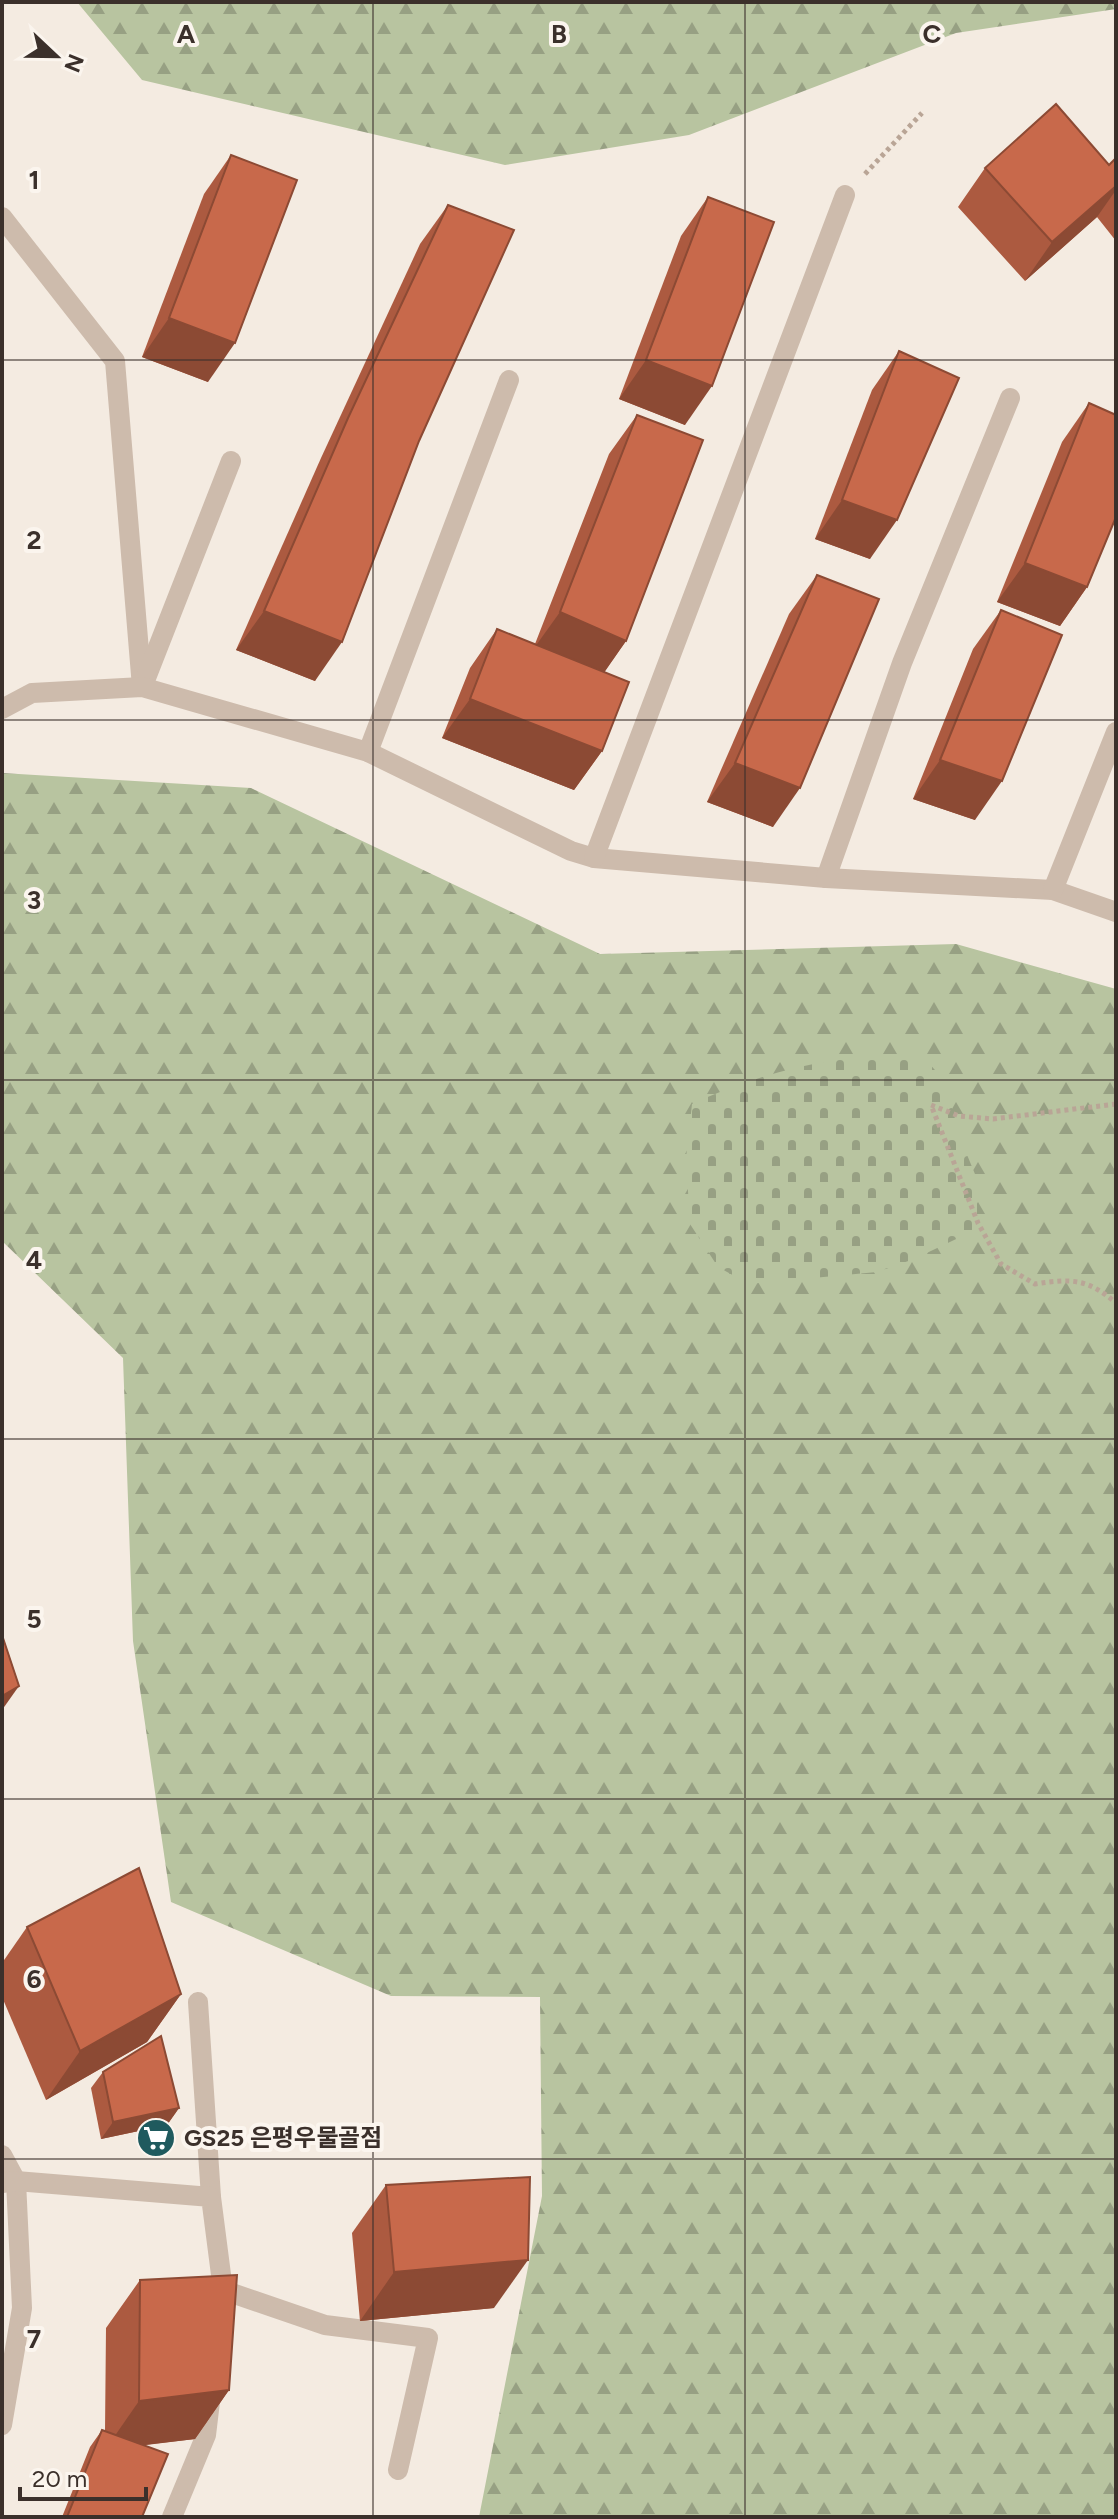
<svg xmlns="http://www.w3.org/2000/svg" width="1118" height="2519" viewBox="0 0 1118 2519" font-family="Figtree,'Noto Sans KR',sans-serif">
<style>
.forest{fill:url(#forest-firs)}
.cemetery{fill:url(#cemetery-stones)}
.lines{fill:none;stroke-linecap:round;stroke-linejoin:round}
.path{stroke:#b9a596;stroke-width:5;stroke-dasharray:4 4;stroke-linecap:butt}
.service{stroke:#cdbbac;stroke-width:20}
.wall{fill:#ac5a40}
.shaded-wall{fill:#8c4a34}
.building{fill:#c8694b;stroke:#8c4a34;stroke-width:2}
.grid{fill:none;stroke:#3b302b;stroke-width:2;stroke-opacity:0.55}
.labels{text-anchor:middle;stroke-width:8;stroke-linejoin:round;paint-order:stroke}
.poi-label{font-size:24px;font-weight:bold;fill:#3b302b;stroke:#fbf5ee;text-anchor:start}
.grid-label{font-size:26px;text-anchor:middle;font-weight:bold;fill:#3b302b;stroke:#fbf5ee;stroke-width:8;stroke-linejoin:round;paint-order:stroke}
</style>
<defs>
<pattern id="forest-firs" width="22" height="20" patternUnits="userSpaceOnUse" patternTransform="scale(2)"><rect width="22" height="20" fill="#b8c4a0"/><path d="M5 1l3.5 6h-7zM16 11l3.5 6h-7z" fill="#97a083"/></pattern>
<pattern id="cemetery-stones" width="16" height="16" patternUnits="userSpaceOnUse" patternTransform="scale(2)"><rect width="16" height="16" fill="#b8c4a0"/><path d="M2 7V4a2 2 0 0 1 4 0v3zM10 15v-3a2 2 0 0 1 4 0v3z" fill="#97a083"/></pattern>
</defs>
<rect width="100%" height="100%" fill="#f4ebe1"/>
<!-- forest -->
<g class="forest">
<polygon points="77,2 1116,2 1116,9 956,33 689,135 505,165 142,80"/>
<polygon points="2,773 251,788 600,954 956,944 1116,989 1116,2517 479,2517 542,2196 540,1997 391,1996 171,1902 133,1641 123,1358 2,1241"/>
</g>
<!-- cemetery -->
<path class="cemetery" d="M892 1055 926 1060 943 1079 963 1145 977 1179V1217L971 1232 914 1259 877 1272 749 1284 718 1267 690 1224 686 1158 692 1104C754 1075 823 1057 892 1055Z"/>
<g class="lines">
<!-- path -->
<g class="path">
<polyline points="865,174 922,113"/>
<path d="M1116 1104 993 1119 959 1116 931 1105 978 1223 1001 1264 1035 1284C1072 1278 1088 1279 1116 1303"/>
</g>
<!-- service -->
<g class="service">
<polyline points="2,217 115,361 142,687"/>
<polyline points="144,683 231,461"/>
<polyline points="2,709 32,693 142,687 368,752 571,851 594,858 826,878 1053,890 1116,912"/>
<polyline points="368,752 509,380"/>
<polyline points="594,858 845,195"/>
<polyline points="826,878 902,663 1010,398"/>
<polyline points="1053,890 1116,732"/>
<polyline points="198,2002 211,2197"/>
<polyline points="2,2155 16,2181 22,2308 2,2425"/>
<polyline points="2,2183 16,2181 211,2197 223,2290 325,2325 428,2338 398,2470"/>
<polyline points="172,2517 206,2435 211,2393"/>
</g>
</g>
<!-- wall -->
<g class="wall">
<polygon points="231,155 208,382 142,357 204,194"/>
<polygon points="1116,158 1116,241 1097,217 1025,281 958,207 985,168 1109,165"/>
<polygon points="708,197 685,425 619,399 681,236"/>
<polygon points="448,205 419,441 315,681 236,650 321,458 420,244"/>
<polygon points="899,351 870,559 815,539 872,390"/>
<polygon points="1089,403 1087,587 1060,626 997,602 1062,442"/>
<polygon points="637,415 626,641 604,672 602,751 574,790 442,738 470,668 497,629 535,644 609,454"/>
<polygon points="817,575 773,827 707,802 789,614"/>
<polygon points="1001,610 975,820 913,799 973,649"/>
<polygon points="27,1927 181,1994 147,2042 46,2100 2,1997 2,1963"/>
<polygon points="103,2072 179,2108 167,2125 101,2139 91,2088"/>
<polygon points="386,2185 494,2308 360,2321 352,2233"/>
<polygon points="140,2280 229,2390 195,2439 143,2445 142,2517 62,2517 90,2447 102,2430 105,2431 106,2328"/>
</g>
<!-- shaded-wall -->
<g class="shaded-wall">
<polygon points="1116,186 1116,190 1097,217 1025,281 1052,242"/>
<polygon points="169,318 235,343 208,382 142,357"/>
<polygon points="646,360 712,386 685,425 619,399"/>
<polygon points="842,500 897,520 870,559 815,539"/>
<polygon points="1025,563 1087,587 1060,626 997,602"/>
<polygon points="264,611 342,642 315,681 236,650"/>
<polygon points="560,612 626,641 599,680 532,651"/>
<polygon points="470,699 602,751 574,790 442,738"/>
<polygon points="940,760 1002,781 975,820 913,799"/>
<polygon points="735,763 800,788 773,827 707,802"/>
<polygon points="19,1686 2,1710 2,1696"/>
<polygon points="181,1994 147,2042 46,2100 80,2051"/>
<polygon points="179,2108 167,2125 101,2139 113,2122"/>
<polygon points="528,2260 494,2308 360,2321 394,2272"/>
<polygon points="229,2390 195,2439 105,2450 139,2401"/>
</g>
<!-- building -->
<g class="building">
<polygon points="1056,104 1109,165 1116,158 1116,186 1052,242 985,168"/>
<polygon points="231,155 297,180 235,343 169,318"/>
<polygon points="708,197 774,222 712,386 646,360"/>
<polygon points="448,205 514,230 419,441 342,642 264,611 348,418"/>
<polygon points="899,351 959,378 897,520 842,500"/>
<polygon points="1089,403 1116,415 1116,517 1087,587 1025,563"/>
<polygon points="637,415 703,440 626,641 560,612"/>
<polygon points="817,575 879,599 800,788 735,763"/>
<polygon points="1001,610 1062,635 1002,781 940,760"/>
<polygon points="497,629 629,682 602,751 470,699"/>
<polygon points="2,1635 19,1686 2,1696"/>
<polygon points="139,1868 181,1994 80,2051 27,1927"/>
<polygon points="161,2036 179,2108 113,2122 103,2072"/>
<polygon points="530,2177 528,2260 394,2272 386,2185"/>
<polygon points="237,2275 229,2390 139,2401 140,2280"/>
<polygon points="102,2430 168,2454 142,2517 67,2517"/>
</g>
<!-- grid -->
<path class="grid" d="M373 2V2517M745 2V2517M2 360H1116M2 720H1116M2 1080H1116M2 1439H1116M2 1799H1116M2 2159H1116"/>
<!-- icons -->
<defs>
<symbol id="supermarket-disc" viewBox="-11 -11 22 22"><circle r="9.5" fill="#1f5a5e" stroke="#fbf5ee"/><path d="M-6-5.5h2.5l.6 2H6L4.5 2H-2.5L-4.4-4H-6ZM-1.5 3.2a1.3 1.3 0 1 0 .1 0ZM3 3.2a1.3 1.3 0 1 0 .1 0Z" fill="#fff"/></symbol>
</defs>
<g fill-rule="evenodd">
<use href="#supermarket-disc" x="134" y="2116" width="44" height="44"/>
</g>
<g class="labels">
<!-- poi labels -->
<g class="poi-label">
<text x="184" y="2146">GS25 은평우물골점</text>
</g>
</g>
<g class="grid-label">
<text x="186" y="43">A</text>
<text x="559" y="43">B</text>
<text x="932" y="43">C</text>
<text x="34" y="189">1</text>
<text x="34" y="549">2</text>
<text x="34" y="909">3</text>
<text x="34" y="1269">4</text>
<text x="34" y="1628">5</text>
<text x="34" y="1988">6</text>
<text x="34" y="2348">7</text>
</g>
<!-- border -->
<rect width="1118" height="2519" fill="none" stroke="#3b302b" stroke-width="8"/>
<!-- north arrow -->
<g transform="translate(56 56) rotate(112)" stroke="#fbf5ee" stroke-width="6" paint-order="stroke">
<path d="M0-6L14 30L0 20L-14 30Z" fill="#3b302b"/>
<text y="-12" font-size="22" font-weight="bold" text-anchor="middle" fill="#3b302b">N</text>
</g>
<!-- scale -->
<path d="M20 2487v12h126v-12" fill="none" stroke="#3b302b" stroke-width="4"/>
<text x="32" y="2487" font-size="24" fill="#3b302b" stroke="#fbf5ee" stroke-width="6" paint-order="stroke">20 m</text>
</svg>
